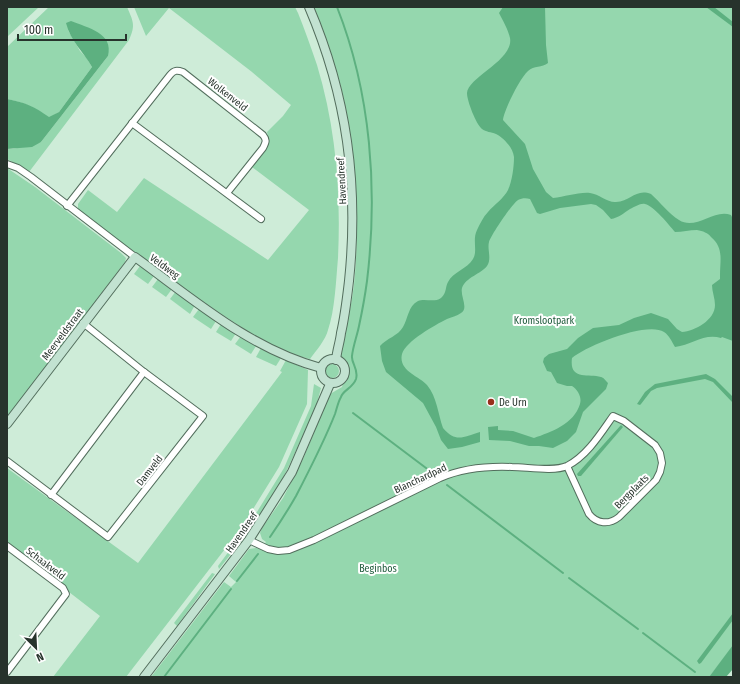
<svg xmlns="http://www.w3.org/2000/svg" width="740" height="684" viewBox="0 0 740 684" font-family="'Fira Sans Condensed',sans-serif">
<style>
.green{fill:#95d7ae}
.water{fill:#5db080}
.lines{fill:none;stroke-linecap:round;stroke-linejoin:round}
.stream{stroke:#5db080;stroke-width:2}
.street-casing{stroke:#536e5d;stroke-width:8}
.secondary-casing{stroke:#536e5d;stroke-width:10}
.street{stroke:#fff;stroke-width:6}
.secondary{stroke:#c2e2d1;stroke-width:8}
.poi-dot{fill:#982f1b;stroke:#fff;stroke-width:1.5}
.labels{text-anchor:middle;stroke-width:4;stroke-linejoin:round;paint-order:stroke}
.street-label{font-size:10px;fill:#27332c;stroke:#fff}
.park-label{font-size:10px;fill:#1f5c3c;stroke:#fff}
.poi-label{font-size:10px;fill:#27332c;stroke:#fff;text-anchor:start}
</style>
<rect width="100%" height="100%" fill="#ceecd8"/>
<!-- green -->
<g class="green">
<polygon points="7,7 39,7 7,37"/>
<path d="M49 7H127C133 21 136 25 129 40L29 172 20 166 7 159V149H13L41 142 108 56 68 30 80 51 86 57 92 67 59 112 49 118C35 107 25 103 7 99V47Z"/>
<path d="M134 7H295L298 13C305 30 311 48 317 65 336 128 341 192 338 258 336 280 335 310 328 330 326 339 316 351 310 359 274 350 251 333 221 314 172 281 125 246 78 211V204L88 190 117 212 144 178 268 260 309 210 252 167 269 143 267 132 283 116 291 105 252 72 169 8 146 36Z"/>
<path d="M314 7H733V647L709 677H151L224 582 231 587 236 582 229 576 249 549 256 548 261 549 266 542 262 539 260 533 262 528 283 498 303 459 330 394 342 387 348 366 340 355C346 328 353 301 355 274 358 241 356 207 354 174 351 145 348 116 341 87 333 60 324 34 314 7Z"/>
<polygon points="7,168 35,187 121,253 126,258 125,262 7,420"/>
<polygon points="140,266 154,276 148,284 134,274"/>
<polygon points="158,279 172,289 166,297 152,287"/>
<polygon points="176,291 195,305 190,314 170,299"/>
<polygon points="199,309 216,321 211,329 193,317"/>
<polygon points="221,324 236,333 231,341 216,332"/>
<polygon points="241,336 256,346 251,354 235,344"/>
<polygon points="261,348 281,358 276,366 256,357"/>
<polygon points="286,360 308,370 307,404 279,467 242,527 126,677 53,677 100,616 7,544 7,468 138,563 282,372 280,371"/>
<circle cx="332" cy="371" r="7"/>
<polygon points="314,384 321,388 316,407 287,470 276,491 246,535 219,569 218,566 252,520 284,468 311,406"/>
<polygon points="212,573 215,574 177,626 174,623"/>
</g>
<!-- water -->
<g class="water">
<path d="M503 7H545L546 45 548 63C542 68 534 65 528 71 520 78 504 110 503 120L525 144 533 169 546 192 553 198C565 197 578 192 590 193 599 194 608 203 616 202 631 201 636 188 651 194 660 202 669 214 679 220 696 231 714 208 731 215L733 219V341L722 337 721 338C704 333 692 345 675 347 672 342 669 335 664 332 647 321 586 346 572 358 569 381 588 373 601 377 603 377 606 381 608 383L606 389 583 412 576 432 567 441 553 448 539 446H529L510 441 489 440 488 427 498 426V430L513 431 534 438C551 432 574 424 580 404 582 397 578 390 572 386H567L557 383 551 372 547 371 543 362 544 358 549 354 567 349 578 338 593 328 619 325 634 318 651 313 668 319 677 329 682 332C695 331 715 320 715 305 715 298 712 292 712 285L720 279V275C720 260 724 248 711 237 708 233 703 231 697 230 690 230 682 232 675 232 669 225 654 206 645 204 640 203 635 207 630 209 624 213 618 218 611 219L603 210 596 205 591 204 560 208 540 214 537 213 530 199C526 198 522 198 518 200 512 204 491 235 489 242 487 249 492 259 487 266 481 274 466 277 462 288 460 296 469 308 461 313 457 316 451 317 447 319 435 325 406 341 402 354 398 371 419 376 427 385 437 397 438 414 443 428 456 443 463 437 480 432V442L462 447 448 449 441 440 436 427 423 403 386 372 382 361 380 346C387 338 398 336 403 327 408 319 408 306 418 301 425 298 434 303 441 298 447 293 445 287 448 282 453 272 467 269 473 259 478 251 472 240 477 230 480 224 483 217 488 212 494 205 504 198 508 190 512 181 514 167 514 157 513 148 504 138 496 134 491 132 486 132 482 129 476 124 467 101 467 93 468 77 514 60 510 38 508 29 503 21 499 13Z"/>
<polygon points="706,7 714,7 733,22 733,27"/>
<path d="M71 21C88 28 114 33 108 56L41 142 32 147 7 149V99C27 103 33 106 49 117L59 112 92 67C83 51 71 42 66 23Z"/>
<polygon points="706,374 715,379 733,397 733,403 713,382 705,379 657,388 651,391 641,404 640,405 637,404 645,392 655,384"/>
<polygon points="621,425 623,427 581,476 578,476 577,474"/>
<polygon points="733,613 733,620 701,663 699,664 697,661"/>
<polygon points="733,645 733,669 726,677 709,677"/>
</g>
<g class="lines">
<!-- stream -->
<g class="stream">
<polyline points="353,413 430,471"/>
<polyline points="447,485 563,573"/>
<path d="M270 537C279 524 288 510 296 496 310 469 324 442 335 414 337 408 338 402 341 397 343 390 353 388 356 379 359 369 351 363 352 356 353 346 357 336 359 326 362 312 365 296 367 281 378 190 371 93 337 7"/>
<polyline points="569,578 638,629"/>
<polyline points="237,581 258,554"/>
<polyline points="643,633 695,672"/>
<polyline points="164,677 231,589"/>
</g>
<defs>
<g id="street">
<polyline points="132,123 261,219"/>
<polyline points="7,164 18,168 31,177 135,257"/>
<path d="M67 206 170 75C174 70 177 70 183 72L263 135C267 140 266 142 263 148L227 193"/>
<polyline points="7,461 108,537 203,416 144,372 83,323"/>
<polyline points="51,495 144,372"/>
<path d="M249 540 268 549 278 551 289 550 314 540 440 478C463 468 487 466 512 467 527 467 554 472 567 466 587 456 601 433 613 416L624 421 655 445 660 453 662 463 660 472 656 480 619 517C609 525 597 524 589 514L567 466"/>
<polyline points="7,546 63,588 66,594 7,672"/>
</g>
<g id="secondary">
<path d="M309 7C347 96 359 185 349 281 347 298 345 316 341 333 340 342 337 350 336 360"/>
<circle cx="333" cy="371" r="12"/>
<path d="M7 424 135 257C193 299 250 349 321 368"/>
<polyline points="144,677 249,540 292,472 330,384"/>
</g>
</defs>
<!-- street casing -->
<use href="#street" class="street-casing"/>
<!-- secondary casing -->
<use href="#secondary" class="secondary-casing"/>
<!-- street -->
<use href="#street" class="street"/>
<!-- secondary -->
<use href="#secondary" class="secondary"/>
</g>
<!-- markers -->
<circle class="poi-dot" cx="491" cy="402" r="4"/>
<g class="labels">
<!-- street labels -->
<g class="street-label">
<text transform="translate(228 94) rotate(38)" y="4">Wolkenveld</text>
<text transform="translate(341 181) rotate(-93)" y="4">Havendreef</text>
<text transform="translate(165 266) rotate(36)" y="4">Veldweg</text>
<text transform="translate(62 334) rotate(-53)" y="4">Meerveldstraat</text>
<text transform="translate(149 470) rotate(-52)" y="4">Damveld</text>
<text transform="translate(420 478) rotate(-25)" y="4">Blanchardpad</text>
<text transform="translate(631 491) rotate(-45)" y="4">Bergplaats</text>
<text transform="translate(241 532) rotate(-55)" y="4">Havendreef</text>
<text transform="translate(46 563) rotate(37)" y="4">Schaakveld</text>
</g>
<!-- park labels -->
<g class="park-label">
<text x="544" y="324">Kromslootpark</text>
<text x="378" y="572">Beginbos</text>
</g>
<!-- poi labels -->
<g class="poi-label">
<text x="499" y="406">De Urn</text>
</g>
</g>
<!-- border -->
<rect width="740" height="684" fill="none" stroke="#27332c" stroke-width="16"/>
<!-- north arrow -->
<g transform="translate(36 648) rotate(156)" stroke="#ffffff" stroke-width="3" paint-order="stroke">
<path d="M0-3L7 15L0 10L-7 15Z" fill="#27332c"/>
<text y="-6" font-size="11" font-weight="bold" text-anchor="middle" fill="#27332c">N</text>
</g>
<!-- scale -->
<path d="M18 34v6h108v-6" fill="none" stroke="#27332c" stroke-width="2"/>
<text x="24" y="34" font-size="12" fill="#27332c" stroke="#ffffff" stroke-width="3" paint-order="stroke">100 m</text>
</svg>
